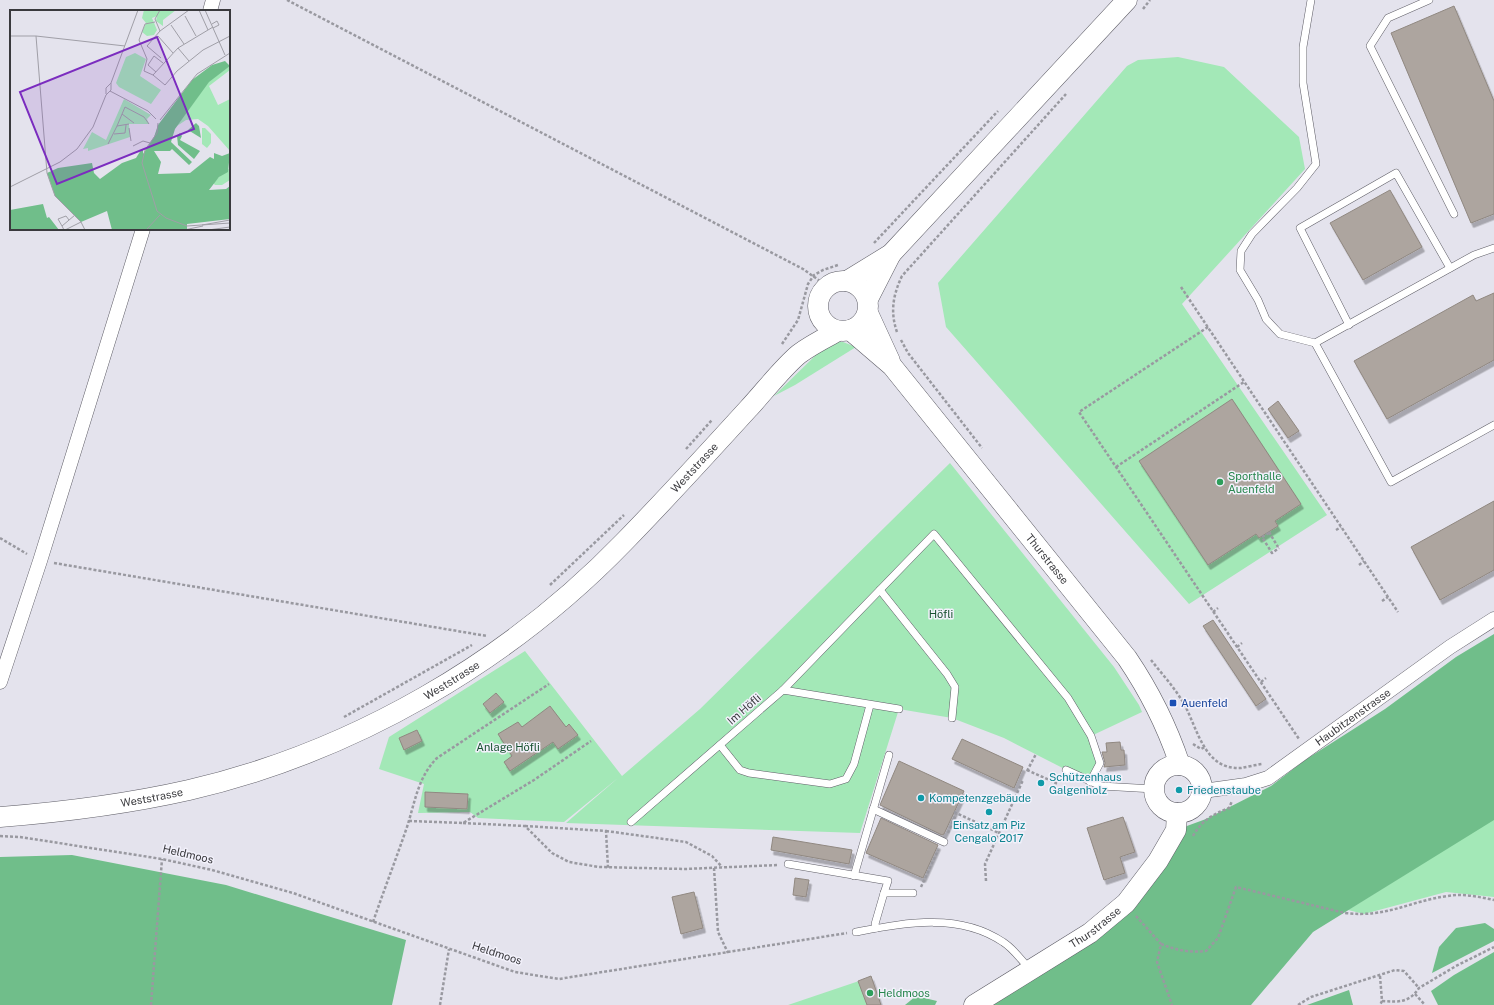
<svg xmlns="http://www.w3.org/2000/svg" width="1494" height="1005" viewBox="0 0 1494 1005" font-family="'Public Sans',sans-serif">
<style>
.green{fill:#a3e8b7}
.forest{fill:#70be8a}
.building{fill:#ada59f;stroke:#908881;filter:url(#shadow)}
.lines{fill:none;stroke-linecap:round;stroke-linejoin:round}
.lane-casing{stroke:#5f5e67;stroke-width:8}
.street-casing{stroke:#5f5e67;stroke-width:15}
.secondary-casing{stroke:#5f5e67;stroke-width:21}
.path{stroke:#9999a0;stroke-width:2.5;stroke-dasharray:3 2;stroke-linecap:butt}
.lane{stroke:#fff;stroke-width:7}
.street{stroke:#fff;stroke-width:14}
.secondary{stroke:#fff;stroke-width:20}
.leisure-dot{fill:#2e9e5b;stroke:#f2f1fb;stroke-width:1.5}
.transit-dot{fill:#1a4fb4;stroke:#f2f1fb;stroke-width:1.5}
.culture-dot{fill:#0f9aa8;stroke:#f2f1fb;stroke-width:1.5}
.labels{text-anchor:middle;stroke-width:3;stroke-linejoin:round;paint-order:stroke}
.street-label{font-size:11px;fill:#3a3a3e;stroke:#f2f1fb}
.leisure-label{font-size:11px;fill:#27864d;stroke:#f2f1fb;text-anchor:start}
.park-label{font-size:11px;fill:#17512f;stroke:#f2f1fb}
.transit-label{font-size:11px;fill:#164399;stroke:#f2f1fb;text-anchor:start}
.culture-label{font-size:11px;fill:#0d838f;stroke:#f2f1fb;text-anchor:start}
.inset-road{fill:none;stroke:#a09fa7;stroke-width:1}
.view{fill:#7b2cbf;fill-opacity:0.15;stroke:#7b2cbf;stroke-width:2}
.inset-edge{fill:none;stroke:#3a3a3e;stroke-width:2}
</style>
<defs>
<filter id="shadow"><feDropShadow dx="2.5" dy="4.5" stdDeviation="0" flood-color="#0004"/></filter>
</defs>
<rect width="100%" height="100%" fill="#e4e3ed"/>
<!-- green -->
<g class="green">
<polygon points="1178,57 1224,67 1299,137 1305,169 1182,304 1327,515 1189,604 946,327 938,283 1127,66 1138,60"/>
<polygon points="837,342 843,342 856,347 795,385 774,396 821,350"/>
<polygon points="950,463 1114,667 1139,705 1142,712 1091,736 1100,763 1090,782 1004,738 952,718 899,709 860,833 566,823 618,778 564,822 478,818 470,812 418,813 424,784 379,769 389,737 525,651 622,776 700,709"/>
<polygon points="1494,819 1494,897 1446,892 1364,914 1348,910"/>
<polygon points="859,981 867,1005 788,1005"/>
</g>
<!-- forest -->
<g class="forest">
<polygon points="1494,634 1494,820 1313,932 1251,1005 974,1005 1090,933 1176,830 1206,819 1271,786 1305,760 1385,709 1456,657"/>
<polygon points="72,855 226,885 406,940 392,1005 0,1005 0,857"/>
<polygon points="1485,923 1494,929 1494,941 1432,973 1439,947 1456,928"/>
<polygon points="1494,952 1494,1005 1438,1005 1431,991 1454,975"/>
<polygon points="1349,990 1353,1005 1307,1005"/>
<polygon points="916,996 937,1001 935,1005 905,1005"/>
</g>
<!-- building -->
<g class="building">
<polygon points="1454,6 1494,101 1494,214 1471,223 1391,33"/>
<polygon points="1390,190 1422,247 1363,280 1330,223"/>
<polygon points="1494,293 1494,360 1387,419 1354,361 1473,295 1476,301"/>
<polygon points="1232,399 1301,504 1275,521 1278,526 1259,538 1256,534 1208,565 1139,461"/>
<polygon points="1278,401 1299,431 1288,438 1268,409"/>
<polygon points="1494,501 1494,570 1440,600 1411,547"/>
<polygon points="1213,620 1266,699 1256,706 1203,626"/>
<polygon points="496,693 504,702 490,713 483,704"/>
<polygon points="550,706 566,727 569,724 578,735 558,749 553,742 510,771 504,762 512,756 498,734 518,722 522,727"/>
<polygon points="417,730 422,741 404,750 399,738"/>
<polygon points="962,739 1023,767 1014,788 952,759"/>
<polygon points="1120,742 1121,750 1124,750 1125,765 1104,767 1105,763 1102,752 1107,752 1106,743"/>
<polygon points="899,761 964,791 944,834 942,835 880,805"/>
<polygon points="425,792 468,794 467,809 425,807"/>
<polygon points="1123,817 1135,852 1120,857 1125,873 1104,880 1087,828"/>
<polygon points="881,818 938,845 923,878 866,853"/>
<polygon points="773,837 852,850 849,864 771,850"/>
<polygon points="795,878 809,880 806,897 793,895"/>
<polygon points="694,892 703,928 681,934 672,897"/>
<polygon points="871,976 881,1005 867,1005 858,981"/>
</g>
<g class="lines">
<defs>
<g id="lane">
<polyline points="1311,0 1303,47 1303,83 1316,164 1297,188 1252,234 1241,251 1240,270 1258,300 1266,319 1280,334 1315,343"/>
<polyline points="1429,0 1388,18 1370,46 1454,214"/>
<polyline points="1494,248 1474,255 1315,343 1391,482 1494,425"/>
<polyline points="1349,325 1300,228 1396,173 1450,268"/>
<polyline points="880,590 947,674 955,687 952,718"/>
<polyline points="783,690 934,534 1068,698 1091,736 1100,763 1090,782"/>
<polyline points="720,745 740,770 749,773 830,784 846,779 854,764 870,705"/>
<polyline points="1066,770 1101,786 1154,789"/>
<polyline points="873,809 944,842"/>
<polyline points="631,822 783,690 899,709"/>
<polyline points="788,864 888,881 884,893"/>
<polyline points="854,876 889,755"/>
<polyline points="876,928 875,924 884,893 913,893"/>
<path d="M856 932C905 923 959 912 1003 942 1013 948 1021 960 1029 968"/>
</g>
<g id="street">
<polyline points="210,11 213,0"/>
<polyline points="0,682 40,561 143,229"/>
<path id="s1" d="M1203 791 1246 785 1268 778 1450 647 1494 619"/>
</g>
<g id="secondary">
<circle cx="843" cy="306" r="25"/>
<polyline points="847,281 891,254 1127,0"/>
<polyline points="868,299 891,254"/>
<polyline points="868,313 890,361"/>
<path id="s2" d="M850 330 892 366 1127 658C1150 692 1167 726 1180 765"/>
<circle cx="1178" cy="789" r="24"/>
<path id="s3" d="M0 817C64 812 127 804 189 790 353 752 508 662 624 542 666 499 707 454 748 409 763 393 783 367 799 354 811 345 825 338 838 331"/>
<path id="s4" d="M974 1005 1090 933 1126 903 1158 861 1176 830 1177 813"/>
</g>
</defs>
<!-- lane casing -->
<use href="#lane" class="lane-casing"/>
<!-- street casing -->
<use href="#street" class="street-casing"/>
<!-- secondary casing -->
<use href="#secondary" class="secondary-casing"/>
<!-- path -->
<g class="path">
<polyline points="287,0 803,269 827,286"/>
<polyline points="1143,9 1150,0"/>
<polyline points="874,243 998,111"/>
<polyline points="1181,287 1398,612"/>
<polyline points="1208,327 1079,412 1299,739"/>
<path d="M897 332C890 312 893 295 902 276L1066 94"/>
<polyline points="901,340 908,353 982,448"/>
<polyline points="782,344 798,320 808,284 814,275 823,270 838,265"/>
<polyline points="686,449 712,420"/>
<polyline points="1116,467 1244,382"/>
<polyline points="1336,530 1341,527"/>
<polyline points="1269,532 1278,547"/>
<polyline points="1269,533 1262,537 1272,553 1279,548"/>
<polyline points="0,538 27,554"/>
<polyline points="54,563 487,636"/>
<polyline points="1359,565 1364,561"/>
<polyline points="550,585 624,515"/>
<polyline points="1382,601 1388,597"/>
<polyline points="1213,612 1218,608"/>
<polyline points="1237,647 1242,643"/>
<path d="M1151 660C1162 674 1175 688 1184 704 1198 729 1204 770 1241 768 1247 767 1255 765 1262 764"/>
<polyline points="1261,682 1266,678"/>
<polyline points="344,717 472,645"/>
<polyline points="1193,744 1201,749 1205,747"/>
<polyline points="1027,770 1056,783 1055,785"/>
<polyline points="1027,771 1036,754"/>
<polyline points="954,812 999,833"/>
<polyline points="409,821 463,823 534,780 591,741"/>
<polyline points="463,823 525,826 552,853 569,862 599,867 685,869 778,865"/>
<polyline points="525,826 606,831 608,868"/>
<polyline points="606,831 686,842 712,856 722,867"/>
<polyline points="948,833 956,814"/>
<polyline points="0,836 20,837 162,859 212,870 293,893 515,972 559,979 847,933"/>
<path d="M1193 836C1202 820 1212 815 1229 808L1232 801"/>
<polyline points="714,868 718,932 728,953"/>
<polyline points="986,881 985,864 1023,780"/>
<polyline points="921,887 938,850"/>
<polyline points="1136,916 1161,944 1157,962 1172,1005"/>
<path d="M373 922C384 890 396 859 407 827 415 802 418 777 437 758L549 684"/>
<path d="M1161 944C1176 950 1190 953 1206 951L1218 938 1236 887 1345 913C1388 918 1409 901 1448 896 1463 893 1479 897 1494 900"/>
<polyline points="1380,976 1382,1001 1380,1005"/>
<polyline points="1415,994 1425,1005"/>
<path d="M1382 1001C1399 1002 1409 1003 1419 988L1456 966 1494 947"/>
<polyline points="151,1005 162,859"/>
<polyline points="440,1005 449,949"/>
<polyline points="1298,1005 1311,997 1395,970 1404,971 1419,988"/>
</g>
<!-- lane -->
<use href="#lane" class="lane"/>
<!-- street -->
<use href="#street" class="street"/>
<!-- secondary -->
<use href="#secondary" class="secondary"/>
</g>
<!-- markers -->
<g class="leisure-dot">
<circle cx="1220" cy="482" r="4"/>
<circle cx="870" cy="993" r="4"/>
</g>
<rect class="transit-dot" x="1169" y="699" width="8" height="8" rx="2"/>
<g class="culture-dot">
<circle cx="1041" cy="783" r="4"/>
<circle cx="1179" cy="790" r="4"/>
<circle cx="921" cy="798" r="4"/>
<circle cx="989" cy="812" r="4"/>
</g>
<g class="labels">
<!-- street labels -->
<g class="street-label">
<text dy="4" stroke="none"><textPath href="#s3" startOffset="801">Weststrasse</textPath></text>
<text dy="4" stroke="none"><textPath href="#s2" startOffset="303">Thurstrasse</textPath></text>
<text dy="4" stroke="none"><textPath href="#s3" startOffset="477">Weststrasse</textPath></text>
<text transform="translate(744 709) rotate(-41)" y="4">Im Höfli</text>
<text dy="4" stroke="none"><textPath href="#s1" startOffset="171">Haubitzenstrasse</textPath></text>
<text dy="4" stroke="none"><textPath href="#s3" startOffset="153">Weststrasse</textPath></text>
<text transform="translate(188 854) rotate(13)" y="4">Heldmoos</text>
<text dy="4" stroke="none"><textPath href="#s4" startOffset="144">Thurstrasse</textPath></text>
<text transform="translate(497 953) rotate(18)" y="4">Heldmoos</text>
</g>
<!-- leisure labels -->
<g class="leisure-label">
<text x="1228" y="480">Sporthalle<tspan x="1228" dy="13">Auenfeld</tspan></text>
<text x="878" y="997">Heldmoos</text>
</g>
<!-- park labels -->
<g class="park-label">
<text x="941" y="618">Höfli</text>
<text x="508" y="751">Anlage Höfli</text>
</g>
<!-- transit labels -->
<g class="transit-label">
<text x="1181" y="707">Auenfeld</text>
</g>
<!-- culture labels -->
<g class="culture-label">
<text x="1049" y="781">Schützenhaus<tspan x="1049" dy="13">Galgenholz</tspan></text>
<text x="1187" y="794">Friedenstaube</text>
<text x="929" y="802">Kompetenzgebäude</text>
<text x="989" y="829" text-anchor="middle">Einsatz am Piz<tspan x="989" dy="13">Cengalo 2017</tspan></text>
</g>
</g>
<!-- overview -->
<g transform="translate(10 10)">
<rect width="220" height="220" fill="#e4e3ed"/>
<path d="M134 0H166L153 10V16L146 11 147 6 142 8 147 20 144 25 137 26 132 22 136 13 132 8ZM125 43 136 49 130 66 151 80 141 94 109 77 106 73 116 47ZM220 56V60L199 76 208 95 220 89V141L198 116 188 109 176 110 167 116 199 71ZM114 89 141 105 137 109 139 114H119L120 127 78 141V138L73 139 82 122 96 130ZM192 118H195L201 124V133L197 138 192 134ZM220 158V170L212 175H205L203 173 209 167Z" fill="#a3e8b7"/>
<path d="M215 51 220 56 199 72 165 119 161 132 182 152 179 155 162 139 160 141H144L151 152 148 164 180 163 200 147 204 149V143L212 146 220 143 218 162 209 167 199 180 216 179 220 176V209L177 214V219L172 220H102L97 201 71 212 45 186 37 163 48 158 82 153 84 163 90 169 112 153 126 148 131 140 133 139V144L144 127 148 115 182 70 202 55ZM186 113 189 116 191 128 178 120ZM170 123 172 126 170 130 190 141 184 149 168 135 167 126ZM33 194 37 208 39 207 49 220 0 219V200Z" fill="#70be8a"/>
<path class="inset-road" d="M150 0 145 9 150 21 137 36 151 48M189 0 198 20M195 0 215 45M175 6 186 26M202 14 207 11 209 15 203 18M161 15 174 34M203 17 168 38 143 65 155 75 167 61 193 40 220 26M150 21 179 0M0 26H26L115 36M26 26 37 163 45 186 71 212 75 220M148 26 163 43M168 38 179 51M146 62 138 55 144 46 153 53M143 65 134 61 137 49 129 30 135 14 145 12M100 81 138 101 146 109M96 84V78L101 73 128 0M112 104 124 113M150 110 187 64 220 43M148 113 147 123 135 140 132 153 147 201 156 208 177 216 220 213M107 116 115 97 134 107 139 114M119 118 121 131M104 124 115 123 116 115M98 134 107 116 119 114M123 136 133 131 140 133M0 177 50 152 67 139 83 117 96 85 101 80V73M192 215 220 210M52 216 48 209 56 206 59 210M54 220 52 216 65 205M55 220 71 212M136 220 150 205M174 220 193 216M198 220 220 217"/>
<path class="view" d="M147 27 184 119 47 174 10 82Z"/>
<rect width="220" height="220" class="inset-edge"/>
</g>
</svg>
